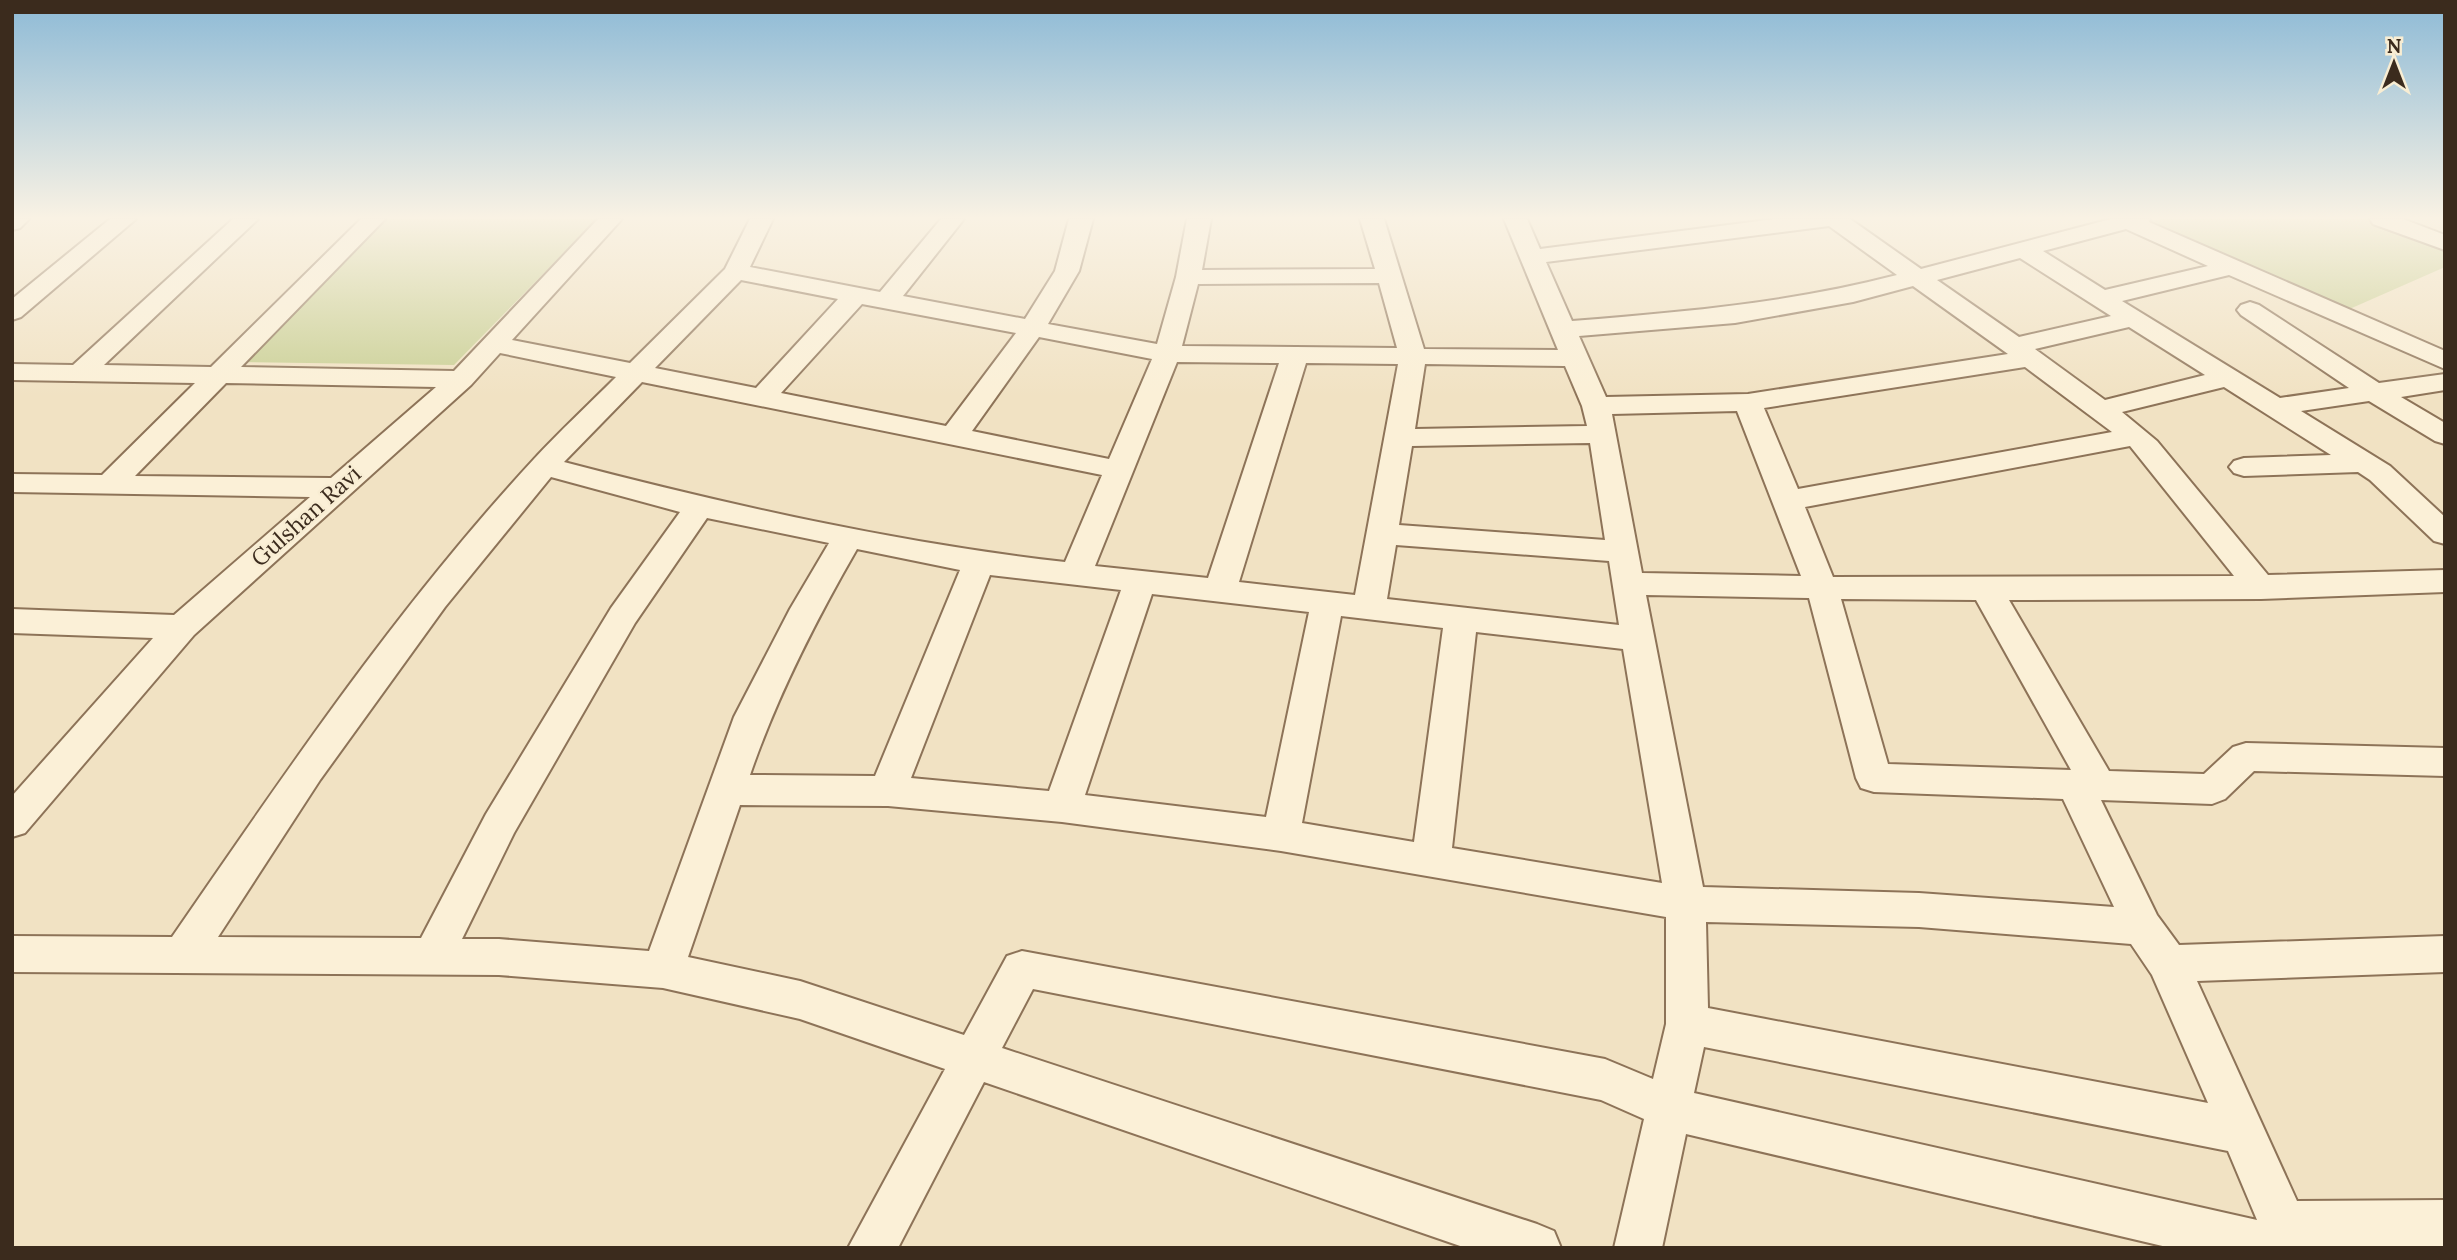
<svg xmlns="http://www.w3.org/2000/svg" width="2457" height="1260" viewBox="0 0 2457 1260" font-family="Lora,serif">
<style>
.green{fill:#cad096}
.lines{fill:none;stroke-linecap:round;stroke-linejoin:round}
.minor-casing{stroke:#8d7358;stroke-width:4}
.minor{fill:#fbf0d7;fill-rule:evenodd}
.labels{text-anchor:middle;stroke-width:5;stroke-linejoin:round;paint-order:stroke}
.street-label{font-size:23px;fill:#3b2b1d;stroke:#f8edd3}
</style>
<rect width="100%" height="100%" fill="#f1e2c3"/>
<!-- green -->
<g class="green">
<polygon points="386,219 597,219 454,365 241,362"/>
<polygon points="2161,219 2369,219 2445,248 2445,267 2345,311 2148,222"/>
</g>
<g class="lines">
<defs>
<g id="minor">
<polygon points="12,219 29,219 20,228 12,230"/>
<polygon points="110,219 136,219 21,317 12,320 12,299"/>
<path d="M233 219H258L104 365 211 367 361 219H385L241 367 454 371 598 219H622L512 340 630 363 725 269 750 219H773L750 267 880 292 941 219H964L903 296 1025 319 1055 271 1069 219H1093L1079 271 1048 324 1157 344 1176 277 1187 219H1211L1202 270 1375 269 1360 219H1384L1424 349 1558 350 1504 219H1527L1540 249 1775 219H1850L1921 269 2111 219H2150L2149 222 2445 351V369L2229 275 2122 301 2280 398 2349 388 2241 315 2237 310 2241 305 2250 302 2259 305 2379 383 2445 374V390L2401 397 2445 423V444L2435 441 2369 401 2301 411 2390 466 2445 517V544L2434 541 2370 480 2358 472 2244 476 2234 473 2229 467 2234 461 2244 458 2331 455 2224 387 2122 412 2157 441 2268 575 2445 570V592L2261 599 2009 600 2109 771 2204 774 2233 747 2246 743 2445 748V776L2254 771 2225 799 2212 804 2101 800 2157 915 2179 945 2445 936V972L2197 981 2297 1201 2445 1200V1248H2171L1686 1134 1662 1248H1614L1644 1119 1601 1100 1033 989 1002 1048 1537 1224 1554 1231 1561 1248H1466L984 1082 898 1248H848L945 1069 800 1019 663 988 499 975 12 972V936L172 937C285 773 398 606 534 459 560 431 589 404 616 377L500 353 471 385 194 635 25 833 12 837V796L153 638 12 633V609L174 615 310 497 12 492V474L102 475 195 383 12 380V364L73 365ZM1829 226 1897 275C1790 303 1683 312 1572 321L1546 262ZM2126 229 2208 266 2105 290 2043 251ZM2020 258 2111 316 2019 337 1937 280ZM741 280 838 299 756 388 655 368ZM1379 283 1397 348 1182 346 1198 284ZM1913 286 2008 354 1748 394 1606 397 1579 336 1735 323 1853 302ZM862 304 1016 333 946 426 781 393ZM2129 327 2205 375 2105 400 2035 349ZM1039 337 1152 359 1109 459 972 431ZM1177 362 1279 363 1208 578 1095 566ZM1306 363 1398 364 1355 595 1239 582ZM1425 364 1565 366 1582 406 1587 426 1415 429ZM2025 367 2112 432 1798 489 1764 408ZM642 382 1102 475 1065 562C896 543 729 505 564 462ZM226 383 436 387 331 478 135 476ZM1737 411 1801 576 1642 573 1612 414ZM1590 443 1605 540 1399 525 1412 446ZM2130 446 2234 576 1833 577 1805 507ZM551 477 680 512 611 608 486 814 421 938 218 937 320 780 445 607ZM707 518 829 543 790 609 734 717 649 951 499 939H462L514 833 635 623ZM1396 545 1609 561 1619 625 1387 599ZM857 549 960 570 875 776 750 775C777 696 815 622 857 549ZM990 575 1121 590 1049 791 911 778ZM1152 594 1309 612 1266 817 1085 795ZM1646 595 1809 598 1856 778 1861 788 1874 792 2063 799 2114 907 1919 893 1703 887ZM1841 599 1976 600 2071 770 1888 764ZM1341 616 1443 628 1414 842 1302 823ZM1476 632 1623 649 1662 883 1452 848ZM740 805 888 806 1062 822 1281 851 1666 917V1024L1653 1079 1605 1059 1022 951 1007 956 964 1035 800 981 688 957ZM1706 922 1919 927 2131 944 2152 975 2208 1103 1708 1008ZM1704 1047 2228 1151 2257 1220 1694 1093Z"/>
<polygon points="2370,219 2403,219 2445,235 2445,250 2373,224"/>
</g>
</defs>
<!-- minor casing -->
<use href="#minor" class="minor-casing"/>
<!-- minor -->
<use href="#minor" class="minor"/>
</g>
<!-- sky -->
<linearGradient id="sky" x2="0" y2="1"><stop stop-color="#8dbad6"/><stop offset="0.55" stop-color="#f9f2e4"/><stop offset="1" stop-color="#f9f2e4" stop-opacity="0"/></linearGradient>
<rect width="2457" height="396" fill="url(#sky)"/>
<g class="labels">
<!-- street labels -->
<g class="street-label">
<text transform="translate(306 516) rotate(-42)" y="8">Gulshan Ravi</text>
</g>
</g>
<!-- border -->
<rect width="2457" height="1260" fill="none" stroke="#3b2b1d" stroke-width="28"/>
<!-- north arrow -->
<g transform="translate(2394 63)" stroke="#f8edd3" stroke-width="5" paint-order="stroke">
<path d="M0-5L12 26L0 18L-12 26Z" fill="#3b2b1d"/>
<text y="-10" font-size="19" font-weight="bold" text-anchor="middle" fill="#3b2b1d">N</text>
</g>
</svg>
